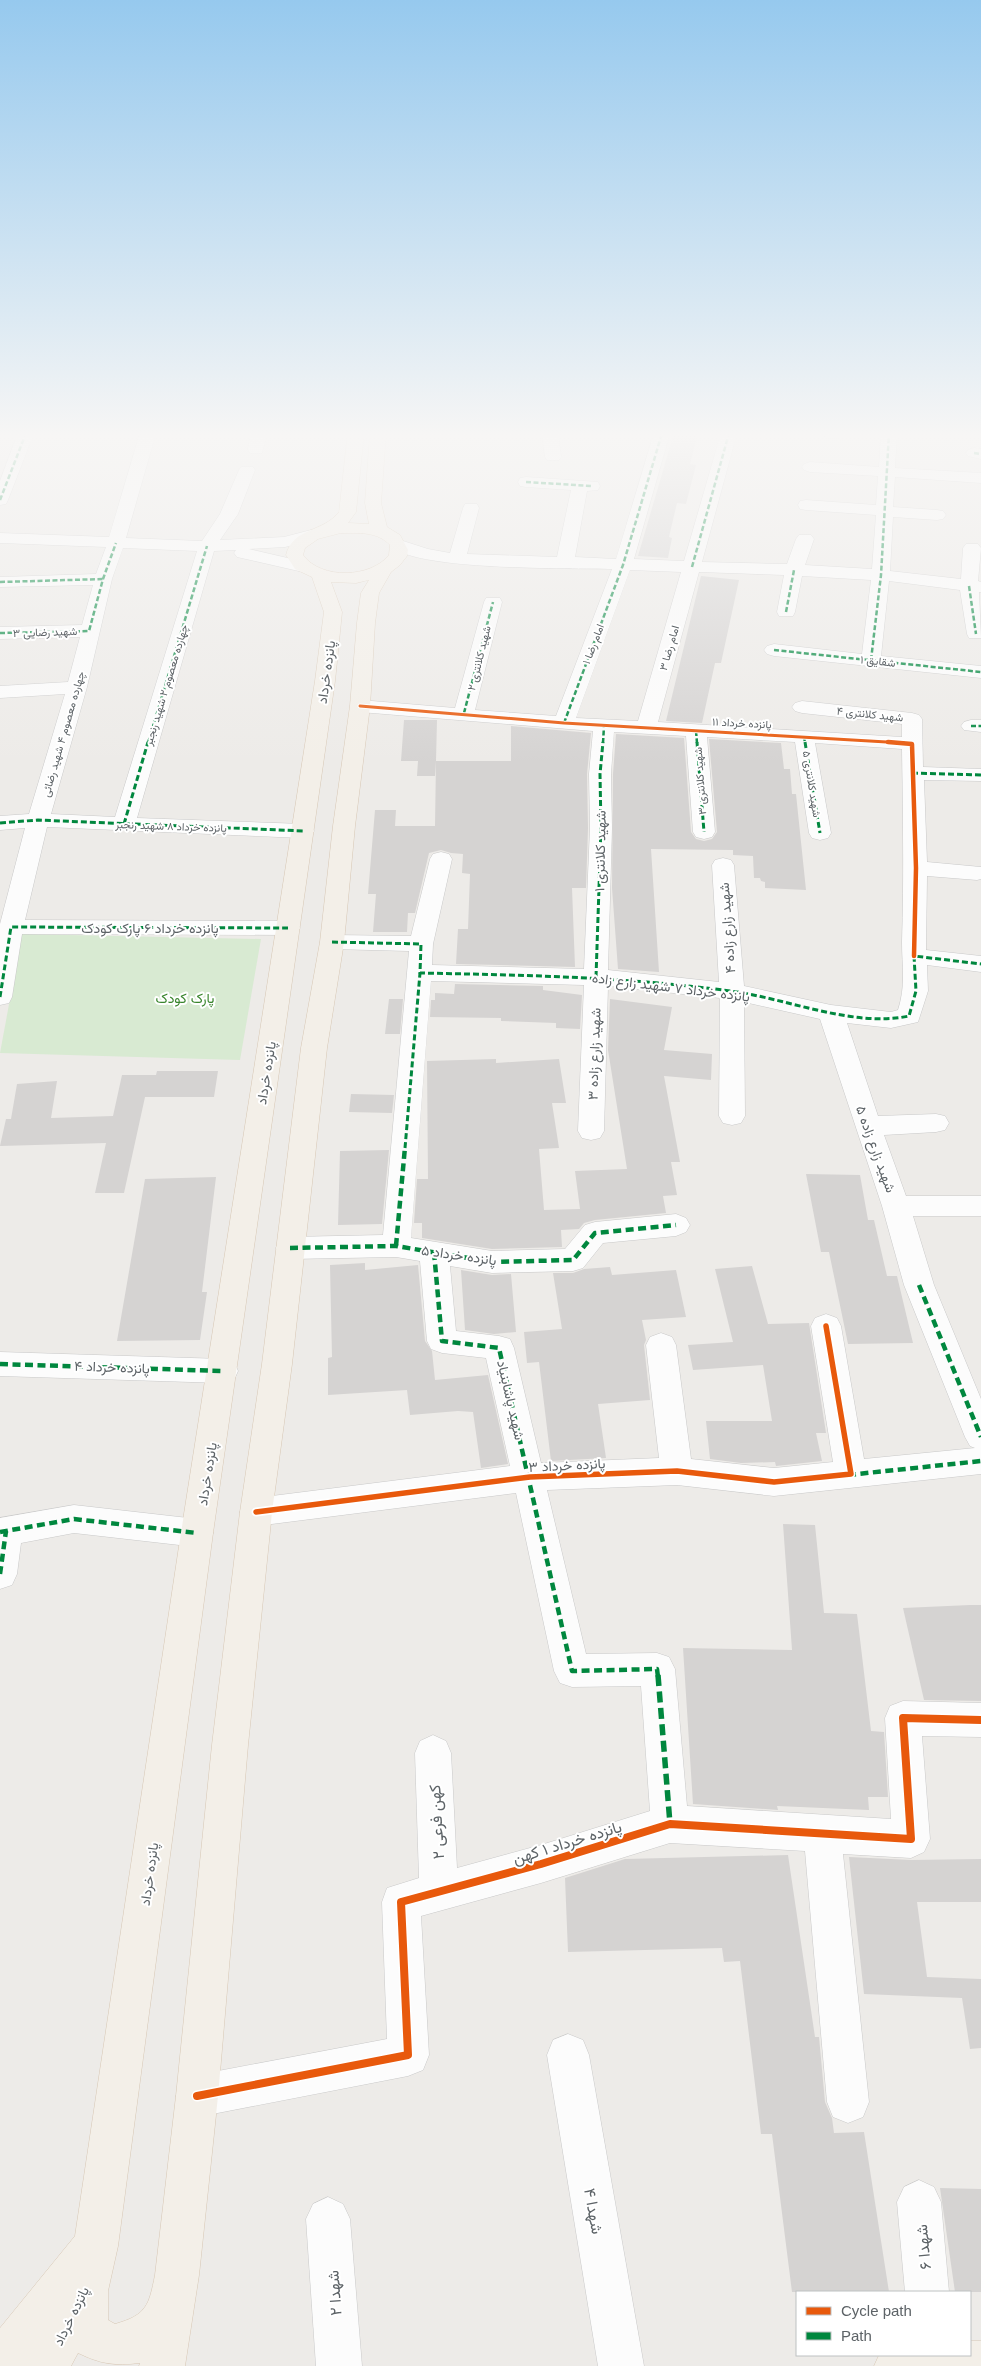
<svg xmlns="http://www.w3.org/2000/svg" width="981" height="2366" viewBox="0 0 981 2366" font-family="Arial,Vazirmatn,sans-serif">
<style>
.green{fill:#d8ead2}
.building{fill:#d5d3d2}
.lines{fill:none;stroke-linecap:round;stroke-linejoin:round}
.minor-casing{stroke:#c9c9c9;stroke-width:1}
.major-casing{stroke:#d7c7b4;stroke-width:1}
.minor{fill:#fcfcfc;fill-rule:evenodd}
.major{fill:#f3efe8;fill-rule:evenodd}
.quiet-far3{stroke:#00873e;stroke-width:2.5;stroke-dasharray:5 2.5;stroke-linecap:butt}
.quiet-far2{stroke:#00873e;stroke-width:3;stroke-dasharray:6 3;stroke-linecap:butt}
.quiet-far1{stroke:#00873e;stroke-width:4.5;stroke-dasharray:8 4.5;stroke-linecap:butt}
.quiet{stroke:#00873e;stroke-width:5.5;stroke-dasharray:11 5.5;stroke-linecap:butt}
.cycleway-far3-casing{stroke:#fff;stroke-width:5}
.cycleway-far2-casing{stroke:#fff;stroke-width:7}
.cycleway-far1-casing{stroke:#fff;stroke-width:9}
.cycleway-casing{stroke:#fff;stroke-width:11}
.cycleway-far3{stroke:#e8590c;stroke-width:3}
.cycleway-far2{stroke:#e8590c;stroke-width:4.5}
.cycleway-far1{stroke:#e8590c;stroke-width:5.5}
.cycleway{stroke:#e8590c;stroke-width:8}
.labels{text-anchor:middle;stroke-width:4;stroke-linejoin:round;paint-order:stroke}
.far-street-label{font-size:11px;fill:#5d6367;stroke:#fff}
.street-label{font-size:14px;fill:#5d6367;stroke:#fff}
.park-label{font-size:14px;fill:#39852d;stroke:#fff}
.near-street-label{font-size:16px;fill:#5d6367;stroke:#fff}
</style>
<rect width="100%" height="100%" fill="#edebe8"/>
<!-- green -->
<polygon class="green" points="22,934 261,939 240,1060 0,1053"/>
<!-- building -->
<g class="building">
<polygon points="674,433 698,433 690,464 696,465 686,504 677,503 669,537 672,538 668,558 638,556"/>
<polygon points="701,576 739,580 721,663 715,663 702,723 666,721"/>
<polygon points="404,720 437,720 436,761 511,761 511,726 591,733 587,774 588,828 586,888 572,888 575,967 456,964 458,929 468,929 470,874 462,873 463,854 451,853 441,850 429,853 415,913 408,913 407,932 373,932 376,894 368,894 375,810 396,810 395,826 435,826 436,761 435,776 417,776 418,761 401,761"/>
<polygon points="616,734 684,738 691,832 696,839 704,841 712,839 717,832 709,739 781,743 784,769 790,769 792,794 796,794 806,890 765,888 765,882 761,881 760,878 754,878 753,856 733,855 733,850 651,849 659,972 618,969 612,888 613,774"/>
<polygon points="455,984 543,986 543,990 582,995 580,1029 556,1028 556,1023 501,1021 501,1018 430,1017 431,1000 435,1000 435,993 454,994"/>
<polygon points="389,999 403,999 400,1034 385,1034"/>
<polygon points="610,999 672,1007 664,1050 712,1054 711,1080 664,1076 680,1162 671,1162 677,1195 663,1196 666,1213 595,1220 584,1223 579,1229 561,1230 562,1247 492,1249 422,1238 422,1223 414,1223 417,1179 428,1179 427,1061 496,1059 496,1063 559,1059 566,1103 552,1103 559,1148 539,1149 544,1210 580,1209 575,1171 627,1169 608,1050"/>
<polygon points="157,1071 218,1071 214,1097 145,1097 124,1193 95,1193 106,1143 0,1146 6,1119 11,1119 17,1084 57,1081 51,1118 113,1116 122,1075 156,1075"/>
<polygon points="351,1094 394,1095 392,1113 349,1112"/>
<polygon points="389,1150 382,1224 338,1225 340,1151"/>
<polygon points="806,1174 860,1175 868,1220 874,1220 887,1276 897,1276 913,1343 848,1344 829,1252 821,1252"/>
<polygon points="216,1177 202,1292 207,1292 200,1340 117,1341 145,1179"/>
<polygon points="365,1263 365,1270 418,1265 425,1341 432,1351 435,1380 488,1375 508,1464 481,1468 473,1412 458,1411 410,1415 407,1390 328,1395 328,1358 332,1357 330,1265"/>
<polygon points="752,1266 768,1324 809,1323 826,1433 816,1433 822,1461 776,1466 775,1462 741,1463 710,1459 706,1421 772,1421 763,1365 693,1370 688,1345 733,1342 715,1269"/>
<polygon points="610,1267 612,1275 676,1270 686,1317 642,1320 646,1340 644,1345 650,1400 598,1404 606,1458 551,1461 539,1362 527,1363 524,1332 562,1329 553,1273 573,1273 584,1269"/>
<polygon points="461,1270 492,1275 511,1274 516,1332 494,1334 465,1330"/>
<polygon points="783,1524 815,1525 824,1613 857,1614 871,1731 884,1732 888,1797 868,1797 869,1810 777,1806 778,1810 693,1804 683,1648 792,1650"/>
<polygon points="970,1605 981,1605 981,1701 924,1700 903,1608"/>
<polygon points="788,1855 815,2037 819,2037 825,2102 832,2118 834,2133 864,2132 889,2292 792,2292 772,2134 761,2134 740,1961 724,1962 722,1948 568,1952 565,1878 625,1859"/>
<polygon points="849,1857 911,1860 981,1859 981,1902 917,1902 927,1977 981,1979 981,2048 970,2049 962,1998 864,1994"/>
<polygon points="940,2188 981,2189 981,2292 955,2292"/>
</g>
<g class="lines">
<defs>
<g id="minor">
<polygon points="18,433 34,433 8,500 6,504 0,505 0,481"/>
<path d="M140 433H156L126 538 202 541 220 514 239 470 241 467H253L255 470 238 514 220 540 284 537 311 530 317 531 320 535 317 539 285 547 249 549 309 563 312 567 309 571 303 572 237 557 234 553 236 550 214 551 137 818 303 824 311 826 314 831 311 836 303 838 47 827 25 920 288 921 296 923 300 928 296 933 288 935 22 934 12 997 9 1003 0 1005V924L25 828 0 830V816L29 814 65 694 0 698V686L68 682 80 637 0 639V627L82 625 93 585 0 587V577L96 574 106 547 0 543V533L109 537ZM123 548 197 551 115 817 51 814 87 687 112 579Z"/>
<polygon points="251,433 267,433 262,453 250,453 248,450"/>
<polygon points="542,433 558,433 561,457 559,460 547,460 545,457"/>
<path d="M654 433H670L634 559 684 561 721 433H737L702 562 787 564 796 539 799 535H811L814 539 805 565 872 569 876 515 806 510 800 509 798 505 800 501 806 500 876 505 878 476 810 472 804 470 802 467 804 464 810 462 879 467 881 433H897L895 468 981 473V483L895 477 893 507 937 510 943 511 946 515 943 519 937 520 893 517 890 571 961 579 963 548 966 544H978L981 548 978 581 981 582V592H979L981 638H969L967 634 960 590 889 581 881 656 981 666V678L774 656 767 654 764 650 767 646 774 644 862 654 871 580 802 576 795 612 793 616H779L777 612 784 575 699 572 658 722 902 737V724L802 713 795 711 792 707 795 703 802 701 912 713 919 715 922 719 923 767 981 769V781L924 780 927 862 981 867V879L977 880 927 876 926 950 981 956V972L927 965 928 991 918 1022 891 1028 847 1023 878 1116 936 1114 945 1116 949 1123 945 1130 936 1132 884 1135 906 1196H981V1216H913L934 1285 981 1399V1474L774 1496 677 1485 547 1490 586 1654 657 1653 669 1657 675 1669 687 1806 891 1819 885 1718 890 1706 903 1701 981 1703V1737L922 1736 930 1839 924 1852 911 1858 843 1854 869 2102 863 2117 848 2123 833 2117 827 2102 805 1851 670 1843 541 1883 421 1916 429 2055 423 2070 408 2076 197 2117 182 2111 176 2096 182 2081 197 2075 387 2039 382 1902 387 1888 419 1878 415 1753 420 1741 433 1735 446 1741 451 1753 457 1868 541 1845 650 1811 641 1686 572 1687 560 1683 554 1671 516 1493 256 1526 244 1522 240 1512 244 1502 256 1498 510 1466 486 1358 442 1353 431 1349 427 1341 420 1261 396 1257 290 1259 280 1256 276 1248 280 1240 290 1237 383 1235 409 951 332 949 324 947 320 942 324 937 332 935 411 936 430 859 433 854 441 852 449 854 452 859 433 944 432 965 584 969 590 828 589 774 593 731 360 712 353 710 350 706 353 702 360 700 455 708 484 602 486 598H500L502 602 475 710 556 716 612 569C576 568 409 571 391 545L394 541 400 540 428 549 450 553 463 508 465 504H477L479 508 467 554 557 557 571 490 526 487 520 486 518 482 520 478 526 477 598 482 600 486 598 490 587 491 575 557 616 559ZM630 570 681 572 638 721 576 718ZM614 732 686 736 693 832 696 837 704 839 712 837 715 832 707 737 795 742 809 833 812 838 820 840 828 838 831 833 815 743 902 749C903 813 904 877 902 942 902 967 906 985 898 1010L891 1012 831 1005 744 986 734 865 731 860 723 858 715 860 712 865 719 982 608 970 612 828 611 774ZM431 981 584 985 578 1131 582 1138 591 1140 600 1138 604 1131 608 986 720 998 719 1116 723 1123 732 1125 741 1123 745 1116 744 1002 820 1019 882 1206 904 1285 965 1437 970 1446 975 1448 864 1459 841 1326 837 1318 826 1314 815 1318 811 1326 833 1462 774 1468 691 1459 676 1345 672 1337 661 1333 650 1337 646 1345 659 1458 541 1463 514 1348 510 1339 499 1336 456 1331 450 1266 492 1273 573 1271 583 1268 603 1243 676 1236 686 1232 690 1225 686 1218 676 1214 595 1222 585 1225 565 1249 492 1251 411 1238Z"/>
<polygon points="824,433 840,433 838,438 826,438"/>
<polygon points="974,448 981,449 981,459 968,456 966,453 968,450"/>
<polygon points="971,720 981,720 981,732 964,730 961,726 964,722"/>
<polygon points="0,1352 223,1359 234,1362 238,1371 234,1380 223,1383 0,1376"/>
<polygon points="74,1505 197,1519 209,1523 213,1533 209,1543 197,1547 74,1533 21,1543 17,1574 12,1585 0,1589 0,1518"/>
<polygon points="568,2034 583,2040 589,2055 644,2366 598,2366 547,2055 553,2040"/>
<polygon points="919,2180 934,2187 941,2202 949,2292 905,2292 897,2202 904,2187"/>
<polygon points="328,2197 343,2204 350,2219 362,2366 316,2366 306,2219 313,2204"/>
</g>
<g id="major">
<path d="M348 433H364L356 512 348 523 369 524 365 503 370 433H386L381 503 387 527 400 535 408 550 407 556 400 565 391 572 379 593 375 623 370 706 355 826 344 942 327 1048 292 1364 272 1512 248 1745 218 2096 199 2275 185 2366H139L140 2363C114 2366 101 2364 78 2353L71 2366H0V2328L75 2236 181 1533 315 681 324 612 312 577 295 569 286 555C293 527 323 533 339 512ZM341 533C358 533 377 531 390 545L389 555C371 578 321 580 303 555L305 548 318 539ZM369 580 361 593 357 623 350 706 333 826 320 942 301 1048 262 1364 240 1512 212 1745 176 2096 155 2275C149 2305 147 2315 115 2324L108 2320V2291L118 2246 213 1533 335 681 342 612 331 582 356 583Z"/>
<polygon points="970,2341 981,2341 981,2366 874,2366 879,2355 970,2355"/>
</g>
</defs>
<!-- minor casing -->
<use href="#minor" class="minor-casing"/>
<!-- major casing -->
<use href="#major" class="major-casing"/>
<!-- minor -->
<use href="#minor" class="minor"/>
<!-- major -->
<use href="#major" class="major"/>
<!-- quiet-far3 -->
<g class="quiet-far3">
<polyline points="974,453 981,454"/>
<polyline points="526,482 592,486"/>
<polyline points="0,500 26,433"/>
<polyline points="692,567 729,433"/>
<polyline points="0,582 103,579"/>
<polyline points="969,586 976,634"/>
<polyline points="786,612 794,570"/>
<polyline points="0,633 89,631 103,579 116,543"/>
<polyline points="774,650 981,672"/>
<polyline points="871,660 881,575 889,433"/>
<polyline points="464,713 493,602"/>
<polyline points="564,723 623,565 662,433"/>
<polyline points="971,726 981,726"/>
<polyline points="696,731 697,743"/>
<polyline points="804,736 805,743"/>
<polyline points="148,743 207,546"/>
<polyline points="603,743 604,726"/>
</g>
<!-- quiet-far2 -->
<g class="quiet-far2">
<polyline points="697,742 704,832"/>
<polyline points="805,742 820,833"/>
<polyline points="912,773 981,775"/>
<polyline points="0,823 38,820 303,831"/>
<polyline points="124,824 148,742"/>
<path d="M332 942 421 944 420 973C524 975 627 977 730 991 786 998 853 1028 909 1016L916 991 914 956 981 964"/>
<polyline points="596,977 601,828 600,774 603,742"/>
<polyline points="0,997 11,927 288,928"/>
<polyline points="405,1148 420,973"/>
</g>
<!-- quiet-far1 -->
<g class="quiet-far1">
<polyline points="396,1246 405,1147"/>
<polyline points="290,1248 396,1246 492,1262 573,1260 595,1233 676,1225"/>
<polyline points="434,1252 442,1341 499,1348 572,1671 657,1669 658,1677"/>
<polyline points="919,1285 981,1437"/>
<polyline points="0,1364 223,1371"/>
<polyline points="848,1475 981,1461"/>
<polyline points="0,1532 74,1519 197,1533"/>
<polyline points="0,1574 6,1531"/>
</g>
<!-- quiet -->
<polyline class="quiet" points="658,1675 670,1824"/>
<defs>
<polyline id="cycleway-far3" points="360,706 564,723 904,743"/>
<polyline id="cycleway-far2" points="888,742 912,744 916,868 914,956"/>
<polyline id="cycleway-far1" points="256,1512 530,1477 677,1471 774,1482 851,1474 826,1326"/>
<polyline id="cycleway" points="197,2096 408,2055 401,1902 541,1864 670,1824 911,1839 903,1718 981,1720"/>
</defs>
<!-- cycleway-far3 casing -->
<use href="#cycleway-far3" class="cycleway-far3-casing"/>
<!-- cycleway-far2 casing -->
<use href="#cycleway-far2" class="cycleway-far2-casing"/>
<!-- cycleway-far1 casing -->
<use href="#cycleway-far1" class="cycleway-far1-casing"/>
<!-- cycleway casing -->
<use href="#cycleway" class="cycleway-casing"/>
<!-- cycleway-far3 -->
<use href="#cycleway-far3" class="cycleway-far3"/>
<!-- cycleway-far2 -->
<use href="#cycleway-far2" class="cycleway-far2"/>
<!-- cycleway-far1 -->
<use href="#cycleway-far1" class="cycleway-far1"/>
<!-- cycleway -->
<use href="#cycleway" class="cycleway"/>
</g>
<!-- sky -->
<linearGradient id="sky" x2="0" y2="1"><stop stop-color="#96c9ee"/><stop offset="0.57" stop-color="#f7f6f5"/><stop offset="1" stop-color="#f7f6f5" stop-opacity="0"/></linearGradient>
<rect width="981" height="764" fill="url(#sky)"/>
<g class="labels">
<!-- far-street labels -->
<g class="far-street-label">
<text transform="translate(45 632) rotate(-2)" y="4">شهید رضایی ۳</text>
<text transform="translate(593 644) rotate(-69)" y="4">امام رضا ۱</text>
<text transform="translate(669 648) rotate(-74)" y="4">امام رضا ۳</text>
<text transform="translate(479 658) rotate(-76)" y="4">شهید کلانتری ۲</text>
<text transform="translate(878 661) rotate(6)" y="4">شقایق ۱</text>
<text transform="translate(166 685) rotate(-73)" y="4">چهارده معصوم ۲ شهید رنجبر</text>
<text transform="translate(870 714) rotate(6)" y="4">شهید کلانتری ۴</text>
<text transform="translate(742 723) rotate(3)" y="4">پانزده خرداد ۱۱</text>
<text transform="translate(63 734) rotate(-74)" y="4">چهارده معصوم ۴ شهید رضائی</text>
<text transform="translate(700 781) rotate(-94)" y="4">شهید کلانتری ۳</text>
<text transform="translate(812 784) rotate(81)" y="4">شهید کلانتری ۵</text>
<text transform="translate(171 826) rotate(2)" y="4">پانزده خرداد ۸ شهید رنجبر</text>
</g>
<!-- street labels -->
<g class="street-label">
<text transform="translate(326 672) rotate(-82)" y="5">پانزده خرداد</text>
<text transform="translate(600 851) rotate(-89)" y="5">شهید کلانتری ۱</text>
<text x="150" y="933">پانزده خرداد ۶ پارک کودک</text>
<text transform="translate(727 928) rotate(-94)" y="5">شهید زارع زاده ۴</text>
<text transform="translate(671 987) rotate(7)" y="5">پانزده خرداد ۷ شهید زارع زاده</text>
<text transform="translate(594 1054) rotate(-88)" y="5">شهید زارع زاده ۳</text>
<text transform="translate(266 1073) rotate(-81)" y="5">پانزده خرداد</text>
<text transform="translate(876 1149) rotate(70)" y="5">شهید زارع زاده ۵</text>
<text transform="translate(459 1255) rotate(8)" y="5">پانزده خرداد ۵</text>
<text transform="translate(112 1367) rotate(2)" y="5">پانزده خرداد ۴</text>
<text transform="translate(511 1400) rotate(77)" y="5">شهید پاشابنیاد</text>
<text transform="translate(567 1465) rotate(-3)" y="5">پانزده خرداد ۳</text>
<text transform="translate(207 1474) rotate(-81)" y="5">پانزده خرداد</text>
<text transform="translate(149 1874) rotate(-82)" y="5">پانزده خرداد</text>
<text transform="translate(71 2316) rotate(-64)" y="5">پانزده خرداد</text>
</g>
<!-- park labels -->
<g class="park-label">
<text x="185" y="1003">پارک کودک</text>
</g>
<!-- near-street labels -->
<g class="near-street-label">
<text transform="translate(436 1822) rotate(-93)" y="6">کهن فرعی ۲</text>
<text transform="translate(567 1842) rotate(-17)" y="6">پانزده خرداد ۱ کهن</text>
<text transform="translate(594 2211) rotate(80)" y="6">شهدا ۴</text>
<text transform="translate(923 2247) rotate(-95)" y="6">شهدا ۶</text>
<text transform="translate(334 2293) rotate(-94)" y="6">شهدا ۲</text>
</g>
</g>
<!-- legend -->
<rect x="796" y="2291" width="175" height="65" fill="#ffffff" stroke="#bec1c2"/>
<rect x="806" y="2307" width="25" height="8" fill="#e8590c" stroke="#bec1c2"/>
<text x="841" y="2316" font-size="15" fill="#5d6367">Cycle path</text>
<rect x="806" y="2332" width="25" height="8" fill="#00873e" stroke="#bec1c2"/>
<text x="841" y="2341" font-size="15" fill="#5d6367">Path</text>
</svg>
